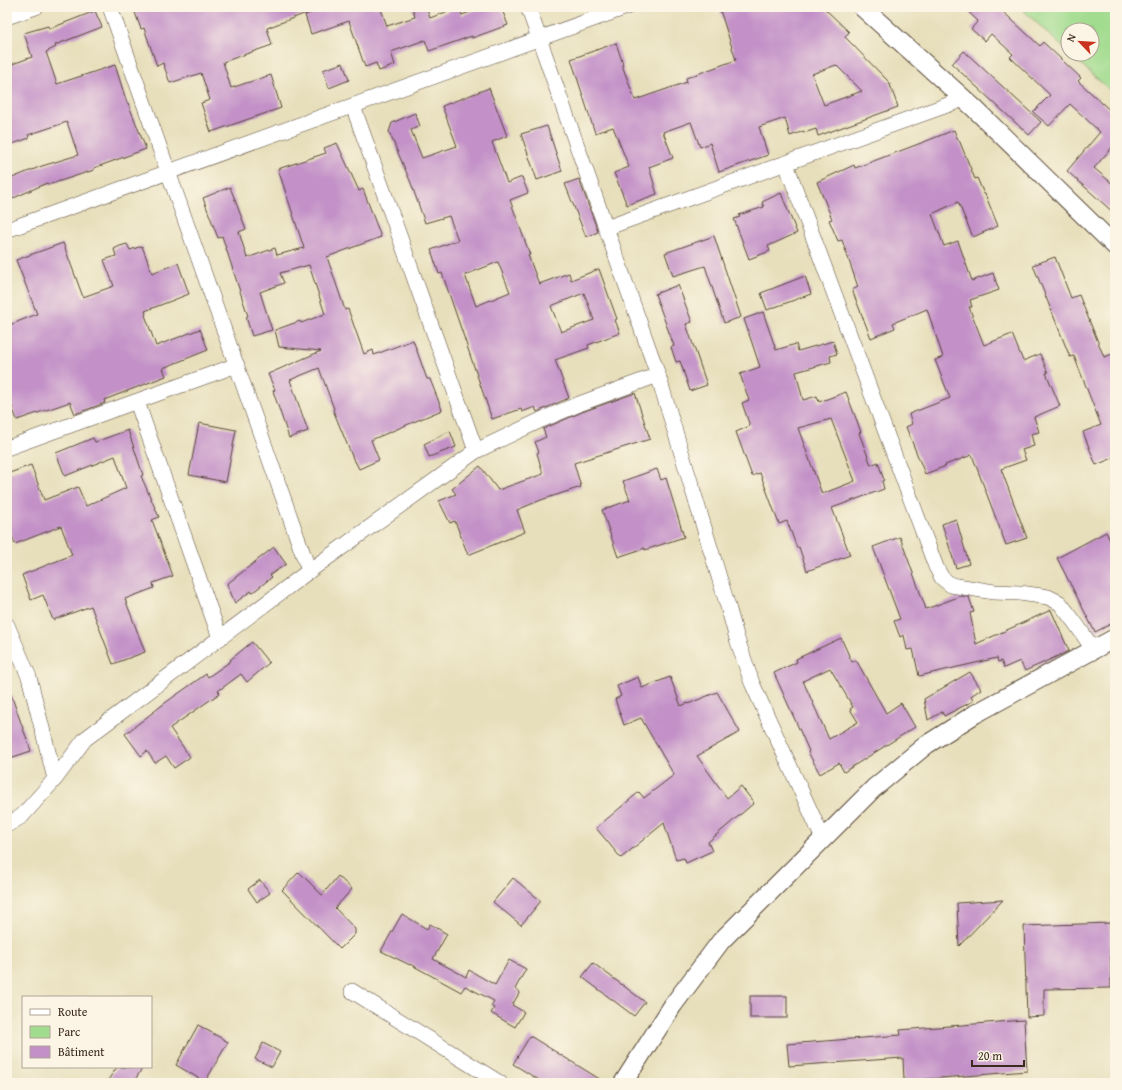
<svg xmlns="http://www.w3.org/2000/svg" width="1122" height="1090" viewBox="0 0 1122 1090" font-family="'Gentium Book Plus',serif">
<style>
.green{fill:#a2dc8f;stroke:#6e8356}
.building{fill:#c391c8;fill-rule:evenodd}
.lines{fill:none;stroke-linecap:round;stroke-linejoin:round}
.minor-casing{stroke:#554536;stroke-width:16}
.tertiary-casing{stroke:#554536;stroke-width:20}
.minor{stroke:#fff;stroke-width:15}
.tertiary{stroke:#fff;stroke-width:18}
</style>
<rect width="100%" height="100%" fill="#fcf5e5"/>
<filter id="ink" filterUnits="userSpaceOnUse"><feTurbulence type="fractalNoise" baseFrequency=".025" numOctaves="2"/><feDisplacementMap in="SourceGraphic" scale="8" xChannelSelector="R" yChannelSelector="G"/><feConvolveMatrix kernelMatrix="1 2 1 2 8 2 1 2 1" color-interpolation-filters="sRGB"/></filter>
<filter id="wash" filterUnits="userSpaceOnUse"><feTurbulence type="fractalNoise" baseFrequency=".012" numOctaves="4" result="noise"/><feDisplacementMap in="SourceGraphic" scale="16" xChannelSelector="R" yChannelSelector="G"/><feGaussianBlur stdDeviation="0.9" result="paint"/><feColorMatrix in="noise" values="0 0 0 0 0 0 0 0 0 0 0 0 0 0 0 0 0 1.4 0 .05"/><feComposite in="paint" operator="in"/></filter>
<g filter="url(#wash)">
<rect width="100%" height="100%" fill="#e7dfbb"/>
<!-- green -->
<polygon class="green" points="1020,7 1115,7 1115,95 1070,54 1092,54 1092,30 1068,30 1068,52"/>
<g id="blocks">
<!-- building -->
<g class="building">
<polygon points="133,7 317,7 317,9 267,28 272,45 223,62 231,88 271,75 281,108 211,132 201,103 210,100 201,73 170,83 163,63 157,66 144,28 141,29"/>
<polygon points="326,7 382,7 382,9 381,9 387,26 415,17 412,7 426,7 430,18 459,7 462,15 483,7 501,7 508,25 472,38 472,36 429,51 425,40 391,52 395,65 379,71 376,63 365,67 349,21 311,34 305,15"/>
<path d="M719 7H823L849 32 845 37 889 82 898 107 818 136 816 129 804 133V131L790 136 785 118 759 127 768 155 719 172 710 143 700 147 691 122 663 132 673 158 649 167 657 194 627 205 614 173 629 167 613 127 595 133 571 59 616 43 623 64 622 65 635 100 687 82 686 78 736 60ZM836 65 862 91 824 105 812 74Z"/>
<polygon points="963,7 998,7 1040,46 1043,42 1081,78 1078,81 1115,115 1115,145 1114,145 1094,168 1115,186 1115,214 1067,171 1100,132 1070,104 1049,126 1033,112 1050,95 1010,57 1013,54 991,34 985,41 971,29 978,21"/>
<polygon points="95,11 102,27 55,45 56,47 46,52 57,84 115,65 127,103 128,103 146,149 94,168 94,170 48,185 47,183 7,201 7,180 42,166 78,155 67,122 28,135 29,138 7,146 7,66 32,57 24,33 48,26 49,29"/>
<polygon points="964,51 1041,122 1029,135 952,64"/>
<polygon points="343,63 349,80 329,88 323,70"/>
<path d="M489 88 507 136 492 142 507 183 522 177 528 193 510 200 530 255H528L539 284 569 273 571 280 599 269 617 319 615 320 620 333 588 345 589 348 555 360 569 398 537 412 535 407 522 412 521 409 492 419 442 273 439 274 431 250 458 240 449 216 425 223 411 183 389 132 392 123 415 113 420 126 411 130 422 158 457 146 442 106ZM498 262 510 292 476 306 465 275ZM584 293 594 320 561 332 551 306Z"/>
<polygon points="547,126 562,171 537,180 521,134"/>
<polygon points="954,130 958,140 959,140 975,179 977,178 984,194 985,194 998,226 973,237 958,202 932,214 944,246 958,241 972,281 993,273 999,290 970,300 972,307 969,307 984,345 1012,334 1023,361 1040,354 1048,373 1046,373 1060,406 1034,417 1039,432 1031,434 1034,446 1022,450 1026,460 1001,469 1027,538 1006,545 972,455 945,465 946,466 925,474 906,427 912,424 909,414 950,398 935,360 943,357 927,309 893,323 895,328 871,338 852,290 858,287 842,240 838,241 829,220 832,219 817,182 854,165 855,168 929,140"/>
<polygon points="337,143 359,191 363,189 381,237 327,257 345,310 348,309 364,354 373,350 374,355 413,340 427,379 430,379 442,410 371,440 379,460 359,469 355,461 354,461 333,410 334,409 319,368 290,380 308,431 289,438 273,391 275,390 268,374 321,351 279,347 275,330 300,321 301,323 325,314 309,265 280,273 284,283 260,292 272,330 252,336 246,317 248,316 222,236 218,238 203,198 230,187 246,229 239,232 247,258 275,248 277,255 304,248 278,169 326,153 324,148"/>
<polygon points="579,179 598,232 586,237 565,184"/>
<polygon points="781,193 797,233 768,246 770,251 749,259 734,219 740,217 739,215 764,207 762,202"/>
<polygon points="714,236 741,317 724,323 705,266 673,276 665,253"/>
<polygon points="63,243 83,297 114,286 104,260 116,256 114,249 120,246 127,244 130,250 142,246 152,273 178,263 189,294 145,311 146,314 145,315 156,346 200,329 208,350 163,368 166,376 104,400 105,403 75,414 70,402 17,420 7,393 7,326 37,314 16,260"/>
<polygon points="1055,257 1071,298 1079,295 1104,357 1115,353 1115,459 1113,458 1096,465 1083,432 1101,425 1074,356 1070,357 1033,265"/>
<polygon points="805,276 811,294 767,310 761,293"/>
<polygon points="678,285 692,322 686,324 707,385 690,391 680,361 676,362 671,347 674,346 655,294"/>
<path d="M763 312 776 350 796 344 798 351 833 341 837 354 830 356 831 362 796 372 803 400 817 396 819 402 846 392 861 432 859 433 871 465 878 462 884 480 882 481 884 489 832 508 850 555 807 571 799 547 797 548 787 521 779 524 760 473 752 476 736 432 750 426 742 403 749 400 740 374 760 367 744 319ZM831 419 855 481 822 494 798 428Z"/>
<polygon points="635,393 650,439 574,463 581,487 541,500 517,510 525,532 468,555 455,521 450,523 439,501 456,494 452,489 480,466 498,490 543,474 537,453 539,452 535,442 546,437 543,429 582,412"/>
<polygon points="199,423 236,430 226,482 189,475"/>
<polygon points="128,430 143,475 141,476 159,517 152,520 173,576 153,583 154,588 125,599 145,652 113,664 91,606 53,620 43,595 31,600 22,575 72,555 61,526 15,544 7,524 7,474 31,465 44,500 78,487 86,506 126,488 115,456 65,476 56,453 93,438 95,442"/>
<polygon points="450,431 456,447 429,457 424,444"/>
<polygon points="657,469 661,480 666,478 684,537 645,550 645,548 618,557 602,510 630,500 623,481"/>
<polygon points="956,519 969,564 956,568 942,524"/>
<polygon points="1106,532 1115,551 1115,622 1095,632 1057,558"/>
<polygon points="900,537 926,609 961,596 969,597 974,612 970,613 976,644 1051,610 1069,651 1025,671 1020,661 1004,668 1001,661 998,662 997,658 919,676 913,649 907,650 904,635 900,637 894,621 900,619 873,547"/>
<polygon points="274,547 286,564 270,575 272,577 252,593 251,591 235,603 227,584"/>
<path d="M841 638 852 662 856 660 886 713 901 703 915 727 844 772 839 763 820 774 808 752 809 751 774 673 797 662 796 659ZM830 668 853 707 850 709 858 722 829 739 803 681Z"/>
<polygon points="252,642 269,663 247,682 241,674 218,691 220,693 170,728 190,757 174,768 166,756 155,763 147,751 141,756 125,734 165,703 206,674 208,677 231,661 230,660"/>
<polygon points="970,672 981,689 971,696 973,701 944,716 942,712 928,720 924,699"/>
<polygon points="638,677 642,688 670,677 681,706 688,703 688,704 717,692 740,732 697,756 727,798 741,786 754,803 708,842 712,851 686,863 684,858 676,860 664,823 621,858 596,828 639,792 644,798 674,775 641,718 624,725 615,699 621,696 617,686"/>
<polygon points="7,689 9,689 31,751 7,759"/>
<polygon points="299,872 322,895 338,876 352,889 335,908 355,929 355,934 340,949 282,890"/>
<polygon points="513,878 541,901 521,925 493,902"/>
<polygon points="260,880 270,893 257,902 248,889"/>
<polygon points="1003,900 959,946 957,903"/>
<polygon points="402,914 427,929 430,924 447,934 433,959 466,977 469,970 495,985 509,960 526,969 515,989 520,992 512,1005 524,1012 515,1027 491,1013 494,1008 491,1006 494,1001 465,986 461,992 410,964 410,965 381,951"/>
<polygon points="1110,923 1111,988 1044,989 1044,1016 1027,1017 1024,926"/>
<polygon points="593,963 645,1002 634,1016 582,977"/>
<rect x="750" y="996" width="37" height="22"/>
<polygon points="1024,1020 1027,1071 904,1081 903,1058 789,1066 787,1044 901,1035 900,1030"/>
<polygon points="198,1025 228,1042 205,1082 176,1065"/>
<polygon points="530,1036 606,1083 544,1083 513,1064"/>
<polygon points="263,1043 280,1052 272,1067 255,1059"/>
<polygon points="117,1067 143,1067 133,1083 106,1083"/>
</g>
</g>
</g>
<g filter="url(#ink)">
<use href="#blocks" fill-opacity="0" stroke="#554536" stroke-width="1"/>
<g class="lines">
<defs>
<g id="minor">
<polyline points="110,7 309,571"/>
<polyline points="528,7 658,375 729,610 737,639 752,683 823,839"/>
<polyline points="7,17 36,7"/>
<polyline points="353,106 476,451"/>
<polyline points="786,164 936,567 942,578 951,585 994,592 1020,593 1048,597 1060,603 1076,624 1093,649"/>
<polyline points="606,228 964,99"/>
<polyline points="7,230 627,7"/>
<polyline points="137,402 220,638"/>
<polyline points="7,448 237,365"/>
<polyline points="7,625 29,677 55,779"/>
<polyline points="7,825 22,816 55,779 85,739 309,571 476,451 541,420 579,404 658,375"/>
<polyline points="352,991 500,1083"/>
</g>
<g id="tertiary">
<polyline points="862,7 974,108 1115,246"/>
<polyline points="623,1083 673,1005 721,941 874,788 926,745 975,714 1115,638"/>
</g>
</defs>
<!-- minor casing -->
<use href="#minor" class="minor-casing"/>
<!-- tertiary casing -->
<use href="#tertiary" class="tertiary-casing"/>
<!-- minor -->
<use href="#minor" class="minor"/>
<!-- tertiary -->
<use href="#tertiary" class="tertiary"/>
</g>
</g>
<!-- margin -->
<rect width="1122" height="1090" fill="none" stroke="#fcf5e5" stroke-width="24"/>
<!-- legend -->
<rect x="22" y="996" width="130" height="72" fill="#fcf5e5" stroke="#afa495"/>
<rect x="30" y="1009" width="20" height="6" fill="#ffffff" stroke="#afa495"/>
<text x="58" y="1016" font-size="12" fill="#3b2a1e">Route</text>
<rect x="30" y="1026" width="20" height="12" fill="#a2dc8f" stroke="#afa495"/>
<text x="58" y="1036" font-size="12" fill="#3b2a1e">Parc</text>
<rect x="30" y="1046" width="20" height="12" fill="#c391c8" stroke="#afa495"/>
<text x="58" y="1056" font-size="12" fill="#3b2a1e">Bâtiment</text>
<!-- north arrow -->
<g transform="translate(1080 42) rotate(295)"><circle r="19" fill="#fcf5e5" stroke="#afa495"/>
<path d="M0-3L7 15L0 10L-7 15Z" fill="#c8321e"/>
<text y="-6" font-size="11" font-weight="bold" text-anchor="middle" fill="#3b2a1e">N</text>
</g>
<!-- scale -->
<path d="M972 1060v6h52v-6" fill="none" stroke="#3b2a1e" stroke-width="2"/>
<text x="978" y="1060" font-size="12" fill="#3b2a1e" stroke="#fcf5e5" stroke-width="3" paint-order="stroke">20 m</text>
</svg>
